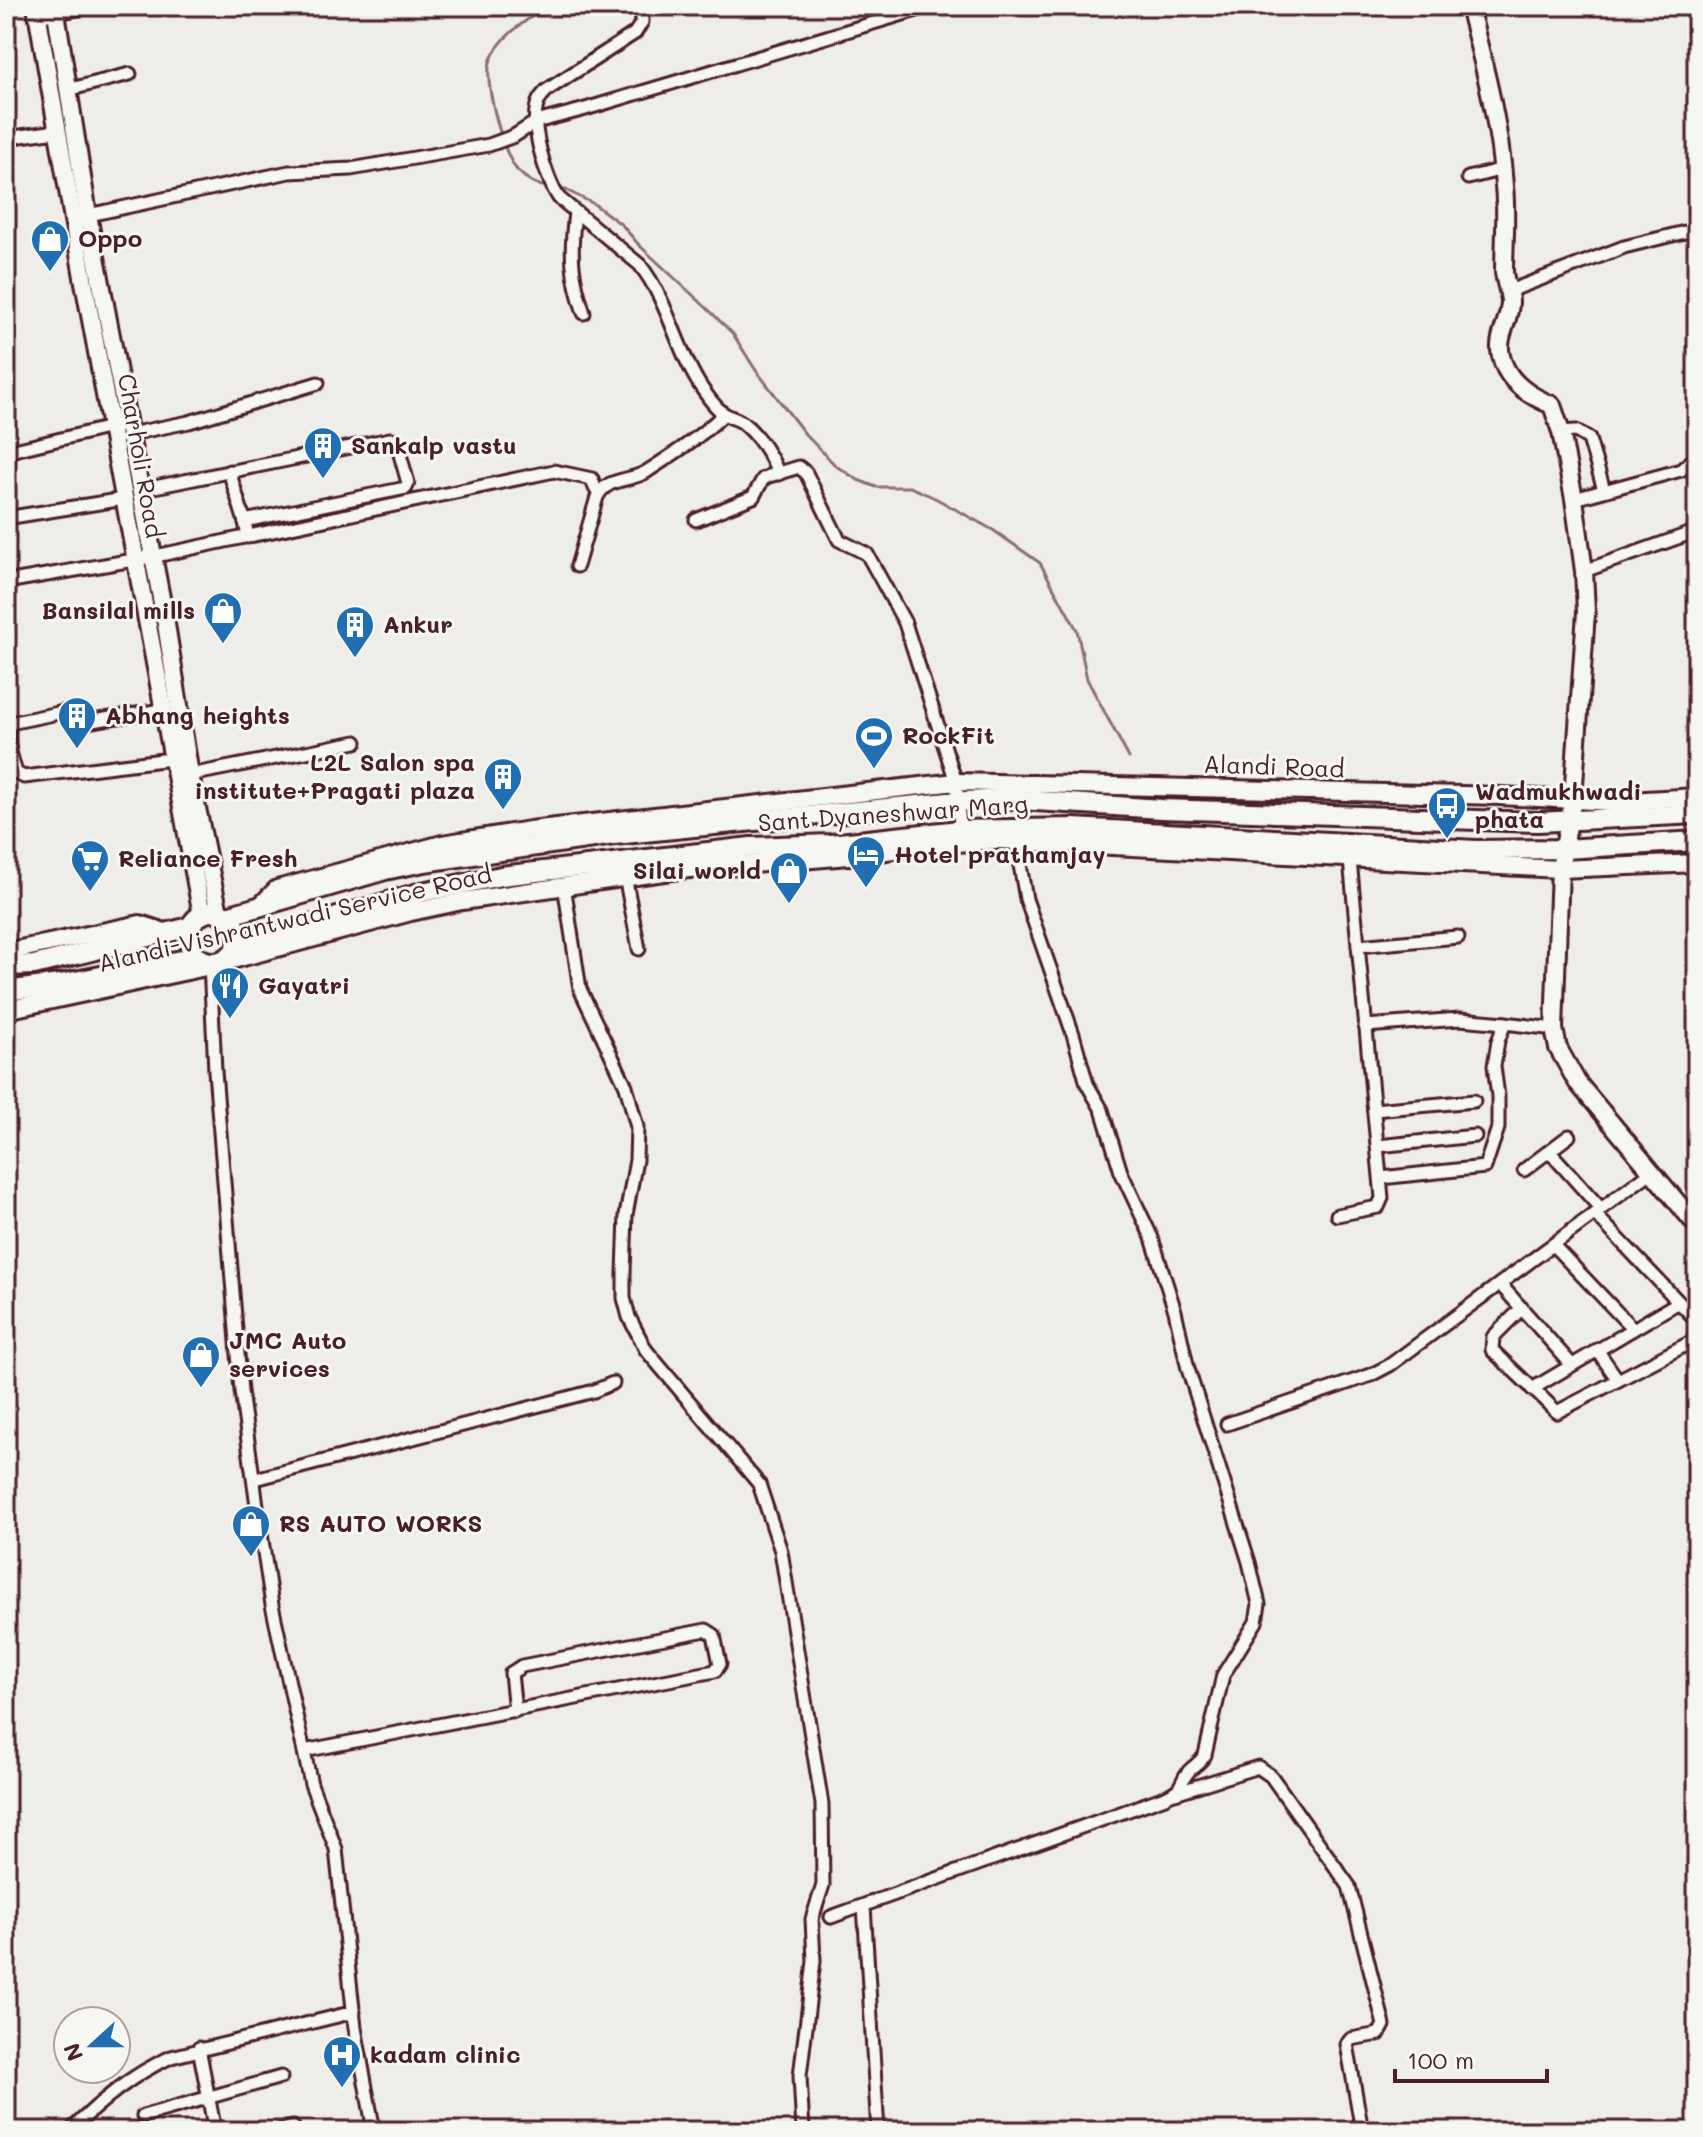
<svg xmlns="http://www.w3.org/2000/svg" width="1703" height="2137" viewBox="0 0 1703 2137" font-family="Mali,sans-serif">
<style>
.lines{fill:none;stroke-linecap:round;stroke-linejoin:round}
.stream{stroke:#8a6f74;stroke-width:3}
.street-casing{stroke:#4a1f2b;stroke-width:17}
.secondary-casing{stroke:#4a1f2b;stroke-width:22}
.primary-casing{stroke:#4a1f2b;stroke-width:24}
.street{stroke:#f6f6f2;stroke-width:11}
.secondary{stroke:#f6f6f2;stroke-width:16}
.primary{stroke:#f6f6f2;stroke-width:18}
.labels{text-anchor:middle;stroke-width:6;stroke-linejoin:round;paint-order:stroke}
.poi-label{font-size:24px;font-weight:bold;fill:#4a1f2b;stroke:#f6f6f2;text-anchor:start}
.street-label{font-size:24px;fill:#4a1f2b;stroke:#f6f6f2}
</style>
<rect width="100%" height="100%" fill="#efedea"/>
<filter id="ink" filterUnits="userSpaceOnUse"><feTurbulence type="fractalNoise" baseFrequency=".0125" numOctaves="2"/><feDisplacementMap in="SourceGraphic" scale="16" xChannelSelector="R" yChannelSelector="G"/><feConvolveMatrix kernelMatrix="1 2 1 2 8 2 1 2 1" color-interpolation-filters="sRGB"/></filter>
<g filter="url(#ink)">
<g class="lines">
<!-- stream -->
<g class="stream">
<path d="M548 6C528 19 498 37 490 62 484 83 503 153 517 170 525 179 537 186 549 187"/>
<polyline points="557,189 566,190 594,204 622,225 639,245 712,313 733,334 755,369 805,434 836,466 858,480 876,487 910,487 935,498 993,530 1040,563 1077,630 1087,679 1129,758"/>
</g>
<defs>
<g id="street">
<path d="M642 6V22L635 33 547 90C546 91 539 99 539 100 528 120 546 180 559 198L640 265C669 302 676 349 701 387 708 397 716 409 726 415 732 418 738 419 743 423 758 435 771 456 779 474"/>
<polyline points="37,17 93,6"/>
<polyline points="67,90 130,74"/>
<polyline points="6,138 57,131"/>
<polyline points="1468,178 1503,169"/>
<path d="M575 213C570 253 571 275 584 313"/>
<polyline points="84,216 289,172 351,169 489,145 514,136 536,122 582,110 930,6"/>
<polyline points="1507,292 1624,247 1697,229"/>
<polyline points="1561,432 1576,431 1589,439 1604,490"/>
<polyline points="130,434 189,422 318,383"/>
<polyline points="6,452 128,423"/>
<polyline points="229,471 245,522"/>
<polyline points="140,490 390,439 396,440 408,483 406,488 249,520 245,522 248,537"/>
<polyline points="1574,499 1681,470 1697,456"/>
<polyline points="6,518 124,499"/>
<polyline points="696,520 753,497 763,479 769,476 799,467 806,473 839,540 867,554 905,623 956,782 961,835"/>
<path d="M577 566 597 497C607 477 629 482 646 472 674 454 700 437 724 414"/>
<polyline points="1584,571 1697,531"/>
<polyline points="6,582 151,557 554,471 592,479 595,488 599,492"/>
<path d="M162 710 73 724 66 712H63L10 723C4 738 12 758 16 773L24 777 171 759"/>
<polyline points="190,775 356,742"/>
<polyline points="625,876 639,949"/>
<polyline points="564,885 580,989 626,1086 637,1127 636,1160 626,1215 624,1273 624,1298 629,1317 646,1350 759,1484 781,1551 822,1804 823,1885 812,1919 814,1961 800,2076 803,2131"/>
<polyline points="1358,946 1458,937"/>
<polyline points="210,963 215,1071 241,1391 260,1527 272,1605 311,1784 336,1849 355,2028 374,2131"/>
<polyline points="1365,1026 1460,1019 1505,1023"/>
<polyline points="1374,1110 1474,1101"/>
<polyline points="1378,1146 1475,1136"/>
<polyline points="1550,1152 1601,1209"/>
<polyline points="1524,1170 1569,1136"/>
<polyline points="1381,1178 1485,1167 1498,1128 1498,1096 1494,1066 1498,1041 1505,1023 1554,1029"/>
<polyline points="1595,1214 1697,1321"/>
<polyline points="1337,1215 1378,1207 1382,1198 1350,860"/>
<polyline points="1553,1245 1633,1329"/>
<polyline points="1500,1284 1571,1364"/>
<polyline points="1522,1308 1493,1337 1492,1350 1557,1412 1697,1339"/>
<polyline points="1597,1350 1618,1380"/>
<polyline points="1532,1389 1679,1302"/>
<polyline points="1227,1424 1371,1375 1390,1365 1651,1172"/>
<polyline points="255,1479 594,1391 613,1383"/>
<polyline points="304,1751 715,1671 720,1664 714,1635 706,1630 522,1666 511,1673 515,1711"/>
<polyline points="1175,1793 1258,1767 1271,1776 1349,1886 1384,2025 1379,2034 1351,2039 1347,2044 1362,2131"/>
<polyline points="864,1906 878,2131"/>
<path d="M831 1917 1165 1797C1186 1788 1178 1783 1189 1771 1195 1765 1200 1763 1205 1755L1223 1675 1256 1622 1259 1604 1249 1562 1188 1369 1175 1311 1152 1238 1121 1172 1102 1110 1087 1084 1073 1034 1026 899 1016 842"/>
<polyline points="199,2048 215,2131"/>
<polyline points="143,2116 281,2077"/>
<path d="M70 2131C101 2101 131 2075 171 2057L354 2012"/>
<polyline points="278,2131 293,2127"/>
</g>
<g id="secondary">
<polyline points="36,6 83,277 202,915"/>
<polyline points="55,6 88,215 166,624 190,775 219,913"/>
<path d="M1469 6C1484 65 1500 126 1504 186 1507 215 1504 244 1504 272 1505 283 1510 293 1510 302 1510 321 1496 337 1501 356 1507 382 1529 396 1552 405L1561 432 1574 499 1584 571 1586 612 1573 799 1560 869 1554 1029 1558 1048 1577 1082 1697 1226"/>
<polyline points="260,906 277,889 442,844 530,830 956,782 1500,796 1612,802 1697,797"/>
<polyline points="6,952 140,924 168,933"/>
<polyline points="6,1010 210,966 411,912 462,901 678,870 849,856 930,845 996,840 1560,869 1697,863"/>
</g>
<g id="primary">
<circle cx="213" cy="937" r="25"/>
<polyline points="227,916 385,870 424,862 614,835 948,802 1005,799 1162,809 1538,822 1697,814"/>
<polyline points="236,947 422,892 501,876 751,847 830,844 960,830 1073,828 1476,850 1564,849 1697,841"/>
<polyline points="6,966 34,965 190,927"/>
<polyline points="6,991 60,984 197,957"/>
</g>
</defs>
<!-- street casing -->
<use href="#street" class="street-casing"/>
<!-- secondary casing -->
<use href="#secondary" class="secondary-casing"/>
<!-- primary casing -->
<use href="#primary" class="primary-casing"/>
<!-- street -->
<use href="#street" class="street"/>
<!-- secondary -->
<use href="#secondary" class="secondary"/>
<!-- primary -->
<use href="#primary" class="primary"/>
</g>
</g>
<!-- icons -->
<defs>
<symbol id="shop-pin" viewBox="-11 -11 22 30"><path d="M0 17L-7.5 6A9.5 9.5 0 1 1 7.5 6Z" fill="#1f6fb2" stroke="#f6f6f2"/><path d="M-5-2.5h2.3a2.7 3.5 0 0 1 5.4 0H5L5.5 6h-11ZM-1.5-2.5h3a1.5 2.3 0 0 0-3 0Z" fill="#fff"/></symbol>
<symbol id="building-pin" viewBox="-11 -11 22 30"><path d="M0 17L-7.5 6A9.5 9.5 0 1 1 7.5 6Z" fill="#1f6fb2" stroke="#f6f6f2"/><path d="M-4-6H4V6H1V3H-1V6H-4ZM-2.5-4.3h1.7v1.8h-1.7ZM.8-4.3h1.7v1.8H.8ZM-2.5-1h1.7V.8h-1.7ZM.8-1h1.7V.8H.8Z" fill="#fff"/></symbol>
<symbol id="stadium-pin" viewBox="-11 -11 22 30"><path d="M0 17L-7.5 6A9.5 9.5 0 1 1 7.5 6Z" fill="#1f6fb2" stroke="#f6f6f2"/><path d="M0-5a6.5 5 0 1 0 0 10a6.5 5 0 1 0 0-10ZM-3.5-1.8h7v3.6h-7Z" fill="#fff"/></symbol>
<symbol id="bus-pin" viewBox="-11 -11 22 30"><path d="M0 17L-7.5 6A9.5 9.5 0 1 1 7.5 6Z" fill="#1f6fb2" stroke="#f6f6f2"/><path d="M-5-6H5V4H4V6H2V4H-2V6H-4V4H-5ZM-3.5-4V0h7V-4ZM-3.5 1.2v1.5H-2V1.2ZM2 1.2v1.5H3.5V1.2Z" fill="#fff"/></symbol>
<symbol id="hotel-pin" viewBox="-11 -11 22 30"><path d="M0 17L-7.5 6A9.5 9.5 0 1 1 7.5 6Z" fill="#1f6fb2" stroke="#f6f6f2"/><path d="M-6-4.5h1.5V1H6V5H4.5V3h-9V5H-6ZM-4 0a1.8 1.8 0 1 1 3.6 0ZM.5 0V-2.5h3Q6-2.5 6 0Z" fill="#fff"/></symbol>
<symbol id="supermarket-pin" viewBox="-11 -11 22 30"><path d="M0 17L-7.5 6A9.5 9.5 0 1 1 7.5 6Z" fill="#1f6fb2" stroke="#f6f6f2"/><path d="M-6-5.5h2.5l.6 2H6L4.5 2H-2.5L-4.4-4H-6ZM-1.5 3.2a1.3 1.3 0 1 0 .1 0ZM3 3.2a1.3 1.3 0 1 0 .1 0Z" fill="#fff"/></symbol>
<symbol id="restaurant-pin" viewBox="-11 -11 22 30"><path d="M0 17L-7.5 6A9.5 9.5 0 1 1 7.5 6Z" fill="#1f6fb2" stroke="#f6f6f2"/><path d="M-5-6h1v4h1v-4h1v4h1v-4h1v5L-1.5 .5V6h-2V.5L-5-1ZM5-6V6H3V1.5H1.5Q1.5-4 5-6Z" fill="#fff"/></symbol>
<symbol id="hospital-pin" viewBox="-11 -11 22 30"><path d="M0 17L-7.5 6A9.5 9.5 0 1 1 7.5 6Z" fill="#1f6fb2" stroke="#f6f6f2"/><path d="M-5-5h3v3.5h4V-5h3V5h-3V1.5h-4V5h-3Z" fill="#fff"/></symbol>
</defs>
<g fill-rule="evenodd">
<use href="#shop-pin" x="28" y="217" width="44" height="60"/>
<use href="#building-pin" x="301" y="424" width="44" height="60"/>
<use href="#shop-pin" x="201" y="589" width="44" height="60"/>
<use href="#building-pin" x="333" y="603" width="44" height="60"/>
<use href="#building-pin" x="55" y="694" width="44" height="60"/>
<use href="#stadium-pin" x="852" y="714" width="44" height="60"/>
<use href="#building-pin" x="481" y="755" width="44" height="60"/>
<use href="#bus-pin" x="1425" y="784" width="44" height="60"/>
<use href="#hotel-pin" x="844" y="833" width="44" height="60"/>
<use href="#supermarket-pin" x="68" y="837" width="44" height="60"/>
<use href="#shop-pin" x="767" y="849" width="44" height="60"/>
<use href="#restaurant-pin" x="208" y="964" width="44" height="60"/>
<use href="#shop-pin" x="179" y="1333" width="44" height="60"/>
<use href="#shop-pin" x="229" y="1502" width="44" height="60"/>
<use href="#hospital-pin" x="320" y="2033" width="44" height="60"/>
</g>
<g class="labels">
<!-- poi labels -->
<g class="poi-label">
<text x="78" y="247">Oppo</text>
<text x="351" y="454">Sankalp vastu</text>
<text x="195" y="619" text-anchor="end">Bansilal mills</text>
<text x="383" y="633">Ankur</text>
<text x="105" y="724">Abhang heights</text>
<text x="902" y="744">RockFit</text>
<text x="475" y="771" text-anchor="end">L2L Salon spa<tspan x="475" dy="28">institute+Pragati plaza</tspan></text>
<text x="1475" y="800">Wadmukhwadi<tspan x="1475" dy="28">phata</tspan></text>
<text x="894" y="863">Hotel prathamjay</text>
<text x="118" y="867">Reliance Fresh</text>
<text x="761" y="879" text-anchor="end">Silai world</text>
<text x="258" y="994">Gayatri</text>
<text x="229" y="1349">JMC Auto<tspan x="229" dy="28">services</tspan></text>
<text x="279" y="1532">RS AUTO WORKS</text>
<text x="370" y="2063">kadam clinic</text>
</g>
<!-- street labels -->
<g class="street-label">
<text transform="translate(140 456) rotate(80)" y="8">Charholi Road</text>
<text transform="translate(1274 767) rotate(2)" y="8">Alandi Road</text>
<text transform="translate(893 814) rotate(-4)" y="8">Sant Dyaneshwar Marg</text>
<text transform="translate(295 919) rotate(-13)" y="8">Alandi-Vishrantwadi Service Road</text>
</g>
</g>
<!-- margin -->
<rect width="1703" height="2137" fill="none" stroke="#f6f6f2" stroke-width="32"/>
<rect x="16" y="16" width="1671" height="2105" fill="none" stroke="#4a1f2b" stroke-width="3" filter="url(#ink)"/>
<!-- north arrow -->
<g transform="translate(92 2045) rotate(249)"><circle r="38" fill="#f6f6f2" stroke="#b1a0a2" stroke-width="2"/>
<path d="M0-6L14 30L0 20L-14 30Z" fill="#1f6fb2"/>
<text y="-12" font-size="22" font-weight="bold" text-anchor="middle" fill="#4a1f2b">N</text>
</g>
<!-- scale -->
<path d="M1395 2069v12h152v-12" fill="none" stroke="#4a1f2b" stroke-width="4"/>
<text x="1407" y="2069" font-size="24" fill="#4a1f2b" stroke="#f6f6f2" stroke-width="6" paint-order="stroke">100 m</text>
</svg>
